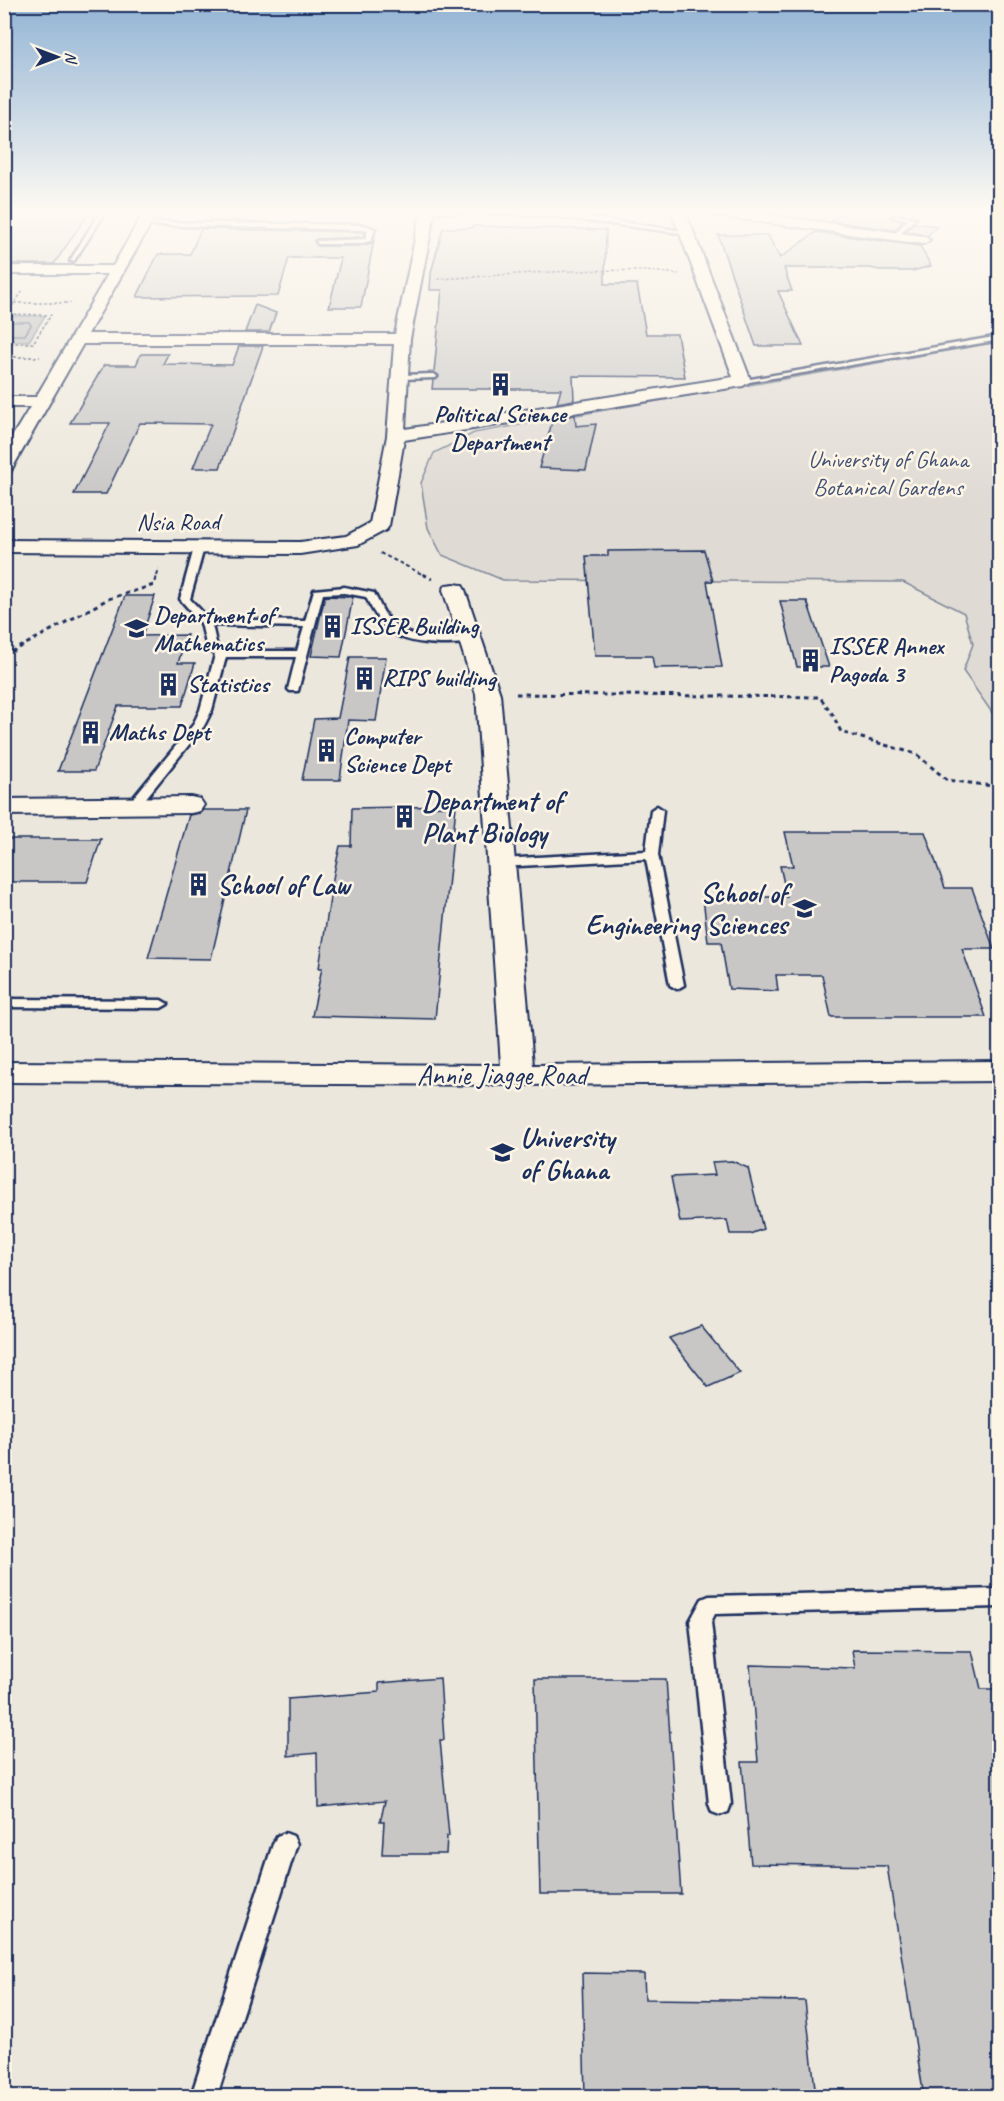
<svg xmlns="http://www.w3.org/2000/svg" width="1004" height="2101" viewBox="0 0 1004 2101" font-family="Caveat,sans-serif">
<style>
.built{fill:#ece7dc}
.green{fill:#dfdbd4;stroke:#7d8599;stroke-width:1.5}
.water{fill:#b2b4b8;stroke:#767f94;stroke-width:1.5}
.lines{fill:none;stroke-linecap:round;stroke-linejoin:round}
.shore{stroke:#576482;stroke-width:1.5}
.building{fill:#c8c7c6;stroke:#1b2f5e;stroke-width:1.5}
.lane-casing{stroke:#1b2f5e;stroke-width:5}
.street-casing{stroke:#1b2f5e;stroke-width:4}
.path-far2{stroke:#1b2f5e;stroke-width:1.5;stroke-dasharray:3 2;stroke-linecap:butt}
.path-far1{stroke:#1b2f5e;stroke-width:2;stroke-dasharray:4 3;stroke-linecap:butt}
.path{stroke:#1b2f5e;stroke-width:3;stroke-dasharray:4.5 4;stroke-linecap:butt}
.lane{fill:#fcf5e5;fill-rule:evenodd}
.street{fill:#fcf5e5;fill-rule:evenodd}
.labels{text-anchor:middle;stroke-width:5;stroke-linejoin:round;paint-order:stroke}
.far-poi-label{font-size:24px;font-weight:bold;fill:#1b2f5e;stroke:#fcf5e5;text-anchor:start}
.far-park-label{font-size:24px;fill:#425176;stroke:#fcf5e5}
.far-street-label{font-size:24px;fill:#1b2f5e;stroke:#fcf5e5}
.poi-label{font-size:28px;font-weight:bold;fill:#1b2f5e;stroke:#fcf5e5;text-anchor:start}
.street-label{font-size:28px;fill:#1b2f5e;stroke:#fcf5e5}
</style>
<rect width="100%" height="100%" fill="#fcf5e5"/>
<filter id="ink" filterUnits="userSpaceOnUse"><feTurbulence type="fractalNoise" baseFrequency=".0167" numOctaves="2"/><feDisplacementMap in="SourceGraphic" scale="12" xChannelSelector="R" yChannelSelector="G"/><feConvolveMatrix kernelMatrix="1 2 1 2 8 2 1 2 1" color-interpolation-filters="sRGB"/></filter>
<g filter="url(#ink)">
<!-- built -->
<rect class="built" x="5" y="210" width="994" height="1886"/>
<!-- green -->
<polygon class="green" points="999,342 999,718 993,714 963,671 973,644 964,613 903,582 503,580 442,555 428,528 421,483 434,453 474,433"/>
<!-- water -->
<polygon class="water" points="5,316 45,316 29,341 5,341"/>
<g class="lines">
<!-- shore -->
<polyline class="shore" points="4,322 29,322 31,325 25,335 4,335"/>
</g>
<!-- building -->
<g class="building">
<polygon points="214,210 252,210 248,221 209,221"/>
<polygon points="846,210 910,210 905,214 892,213 891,218 902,222 895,230 831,221"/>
<polygon points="16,211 90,211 54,264 4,264 4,224"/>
<polygon points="914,223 937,226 927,236 906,231"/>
<polygon points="473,226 606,230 605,284 637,284 646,334 677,334 685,377 573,376 574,400 557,403 561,389 432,389 433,380 439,377 434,372 442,290 430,290 431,273 443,228 472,228"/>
<polygon points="201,229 365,232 364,237 316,239 314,242 318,246 358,246 372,243 375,235 361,307 329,307 341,258 289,258 278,296 137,297 158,254 190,254"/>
<polygon points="816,232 920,246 931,266 912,271 885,271 870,268 784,268 792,291 778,291 803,346 756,346 718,235 768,235 780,258"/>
<polygon points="255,305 276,313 269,332 245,332"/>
<polygon points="239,346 263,346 220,468 193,468 211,424 140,423 106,494 74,494 110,423 70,423 104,365 136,365 141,354 168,354 163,364 232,365"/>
<polygon points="575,415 576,426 596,424 586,470 539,468 553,419"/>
<polygon points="704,550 713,581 707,581 722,667 654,668 652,656 595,656 586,556 608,556 608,551"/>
<polygon points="125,596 155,596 142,636 187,635 178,663 195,663 182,706 118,706 94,771 58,771"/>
<polygon points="325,596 353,597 341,657 311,656"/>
<polygon points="780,601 807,601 829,667 797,667"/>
<polygon points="350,657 386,657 376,721 348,720 340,780 302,780 314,719 338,718"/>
<polygon points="456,806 435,1019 312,1016 322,968 319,968 334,873 340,846 351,846 352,808"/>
<polygon points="203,810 246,810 211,959 148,958 189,815 200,813"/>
<polygon points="785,832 925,832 945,888 972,888 994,949 962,949 986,1017 831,1017 822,975 776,975 778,991 729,989 721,942 708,942 703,897 787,897 780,866 793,866"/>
<polygon points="4,839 101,839 87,882 4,882"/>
<polygon points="732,1161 748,1168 763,1229 750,1234 730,1234 727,1220 680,1222 671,1177 715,1175 712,1162"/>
<polygon points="701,1326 740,1373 708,1387 669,1338"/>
<polygon points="852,1650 972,1651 981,1689 999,1689 999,2097 924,2097 887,1866 751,1864 742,1762 758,1762 750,1665 855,1668"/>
<polygon points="440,1678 444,1740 440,1740 449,1836 447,1836 446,1854 382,1854 384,1822 380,1822 385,1801 318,1807 317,1753 288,1756 288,1699 379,1692 379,1683"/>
<polygon points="535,1679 666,1679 681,1894 540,1894"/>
<polygon points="582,1973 644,1974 645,1999 805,2001 816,2097 585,2097"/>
</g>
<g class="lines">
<defs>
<g id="lane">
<polygon points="101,210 107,210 74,261 70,261"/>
<polygon points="468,210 551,212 690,232 687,234 551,216 424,211"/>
<polygon points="893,215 916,218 896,238 893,236 908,219 893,217"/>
<polygon points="143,222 364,225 375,229 371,241 358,244 318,244 316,241 366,239 368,230 141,225"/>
<polygon points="1000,336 1000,340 743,383 739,381"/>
<polygon points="433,374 437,376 436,378 401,379 397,377 401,375"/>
<path d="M199 545 204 548 190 599 209 619 305 621 314 590 344 587 374 593C379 602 383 614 391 622 411 642 443 637 469 637L474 640C468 645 456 643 448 644 405 644 384 637 366 597L344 593 323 594 298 691H290L288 689 296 657H226L212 710 204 726 137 809H129L127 806 129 803 193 725 200 710 215 655 207 648 201 623 180 599 194 548ZM212 625 304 627 297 651H223L217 647Z"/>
<polygon points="657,806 663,810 658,855 684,985 677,989 670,985 646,859 501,867 494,863 501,859 646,851 651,810"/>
<polygon points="4,999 161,1000 168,1004 161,1008 4,1007"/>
<polygon points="1000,1589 1000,1607 715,1614 711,1622 731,1804 728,1812 720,1815 712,1812 709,1804 690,1621 702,1599 709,1596"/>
<polygon points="285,1833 293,1836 297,1844 217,2096 191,2096 273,1844 277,1836"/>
</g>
<g id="street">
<polygon points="145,210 159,210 88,334 395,334 421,210 435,210 410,339 405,429 733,377 671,210 685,210 751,381 743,386 404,440 389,526 386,530 358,545 300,554 4,552 4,540 300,542 346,536 370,523 387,436 394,344 83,344 13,467 11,471 4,473 4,450 30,407 4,407 4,397 36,397 108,274 4,274 4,266 113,266"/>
<polygon points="695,210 732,210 923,236 930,240 923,244 702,214"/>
<polygon points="454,584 462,585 465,590 500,694 533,1065 1000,1061 1000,1081 518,1085 4,1082 4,1062 501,1065 476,694 443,590 446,585"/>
<polygon points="191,797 200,799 204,805 200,811 191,813 4,815 4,799"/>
</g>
</defs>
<!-- lane casing -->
<use href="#lane" class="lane-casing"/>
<!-- street casing -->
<use href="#street" class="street-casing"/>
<!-- path-far2 -->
<g class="path-far2">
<path d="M438 279C515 275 603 265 679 274"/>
<polyline points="4,303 71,303"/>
<polyline points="4,314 51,315 33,343 4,343"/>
<polyline points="6,314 23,291"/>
<polyline points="4,357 40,357"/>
</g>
<!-- path-far1 -->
<g class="path-far1">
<polyline points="380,553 426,576"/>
<polyline points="157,576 159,569"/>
</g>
<!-- path -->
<g class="path">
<polyline points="423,574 432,579"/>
<polyline points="4,656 108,599 154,585 157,574"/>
<polyline points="516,694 820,697 833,715 841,732 916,754 947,780 1000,787"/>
</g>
<!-- lane -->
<use href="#lane" class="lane"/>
<!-- street -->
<use href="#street" class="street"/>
</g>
</g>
<!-- sky -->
<linearGradient id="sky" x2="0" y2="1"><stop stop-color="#92b4d5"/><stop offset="0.42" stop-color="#fefaf3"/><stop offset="1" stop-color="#fefaf3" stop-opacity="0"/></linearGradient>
<rect width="1004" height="504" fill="url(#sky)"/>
<!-- icons -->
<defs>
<symbol id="building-bare" viewBox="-9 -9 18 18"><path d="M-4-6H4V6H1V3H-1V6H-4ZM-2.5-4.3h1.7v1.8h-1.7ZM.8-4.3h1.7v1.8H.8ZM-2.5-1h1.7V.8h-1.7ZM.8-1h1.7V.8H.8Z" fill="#1b2f5e" stroke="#fcf5e5" stroke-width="2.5" paint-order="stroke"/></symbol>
<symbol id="school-bare" viewBox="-9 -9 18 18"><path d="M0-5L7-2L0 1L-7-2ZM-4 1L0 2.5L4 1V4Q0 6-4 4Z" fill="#1b2f5e" stroke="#fcf5e5" stroke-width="2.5" paint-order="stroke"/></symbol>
<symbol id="university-bare" viewBox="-9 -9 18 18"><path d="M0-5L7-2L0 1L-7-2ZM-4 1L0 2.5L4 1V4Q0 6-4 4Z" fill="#1b2f5e" stroke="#fcf5e5" stroke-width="2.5" paint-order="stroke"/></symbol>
</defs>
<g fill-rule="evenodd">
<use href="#building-bare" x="484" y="368" width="33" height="33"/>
<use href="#building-bare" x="316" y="610" width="33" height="33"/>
<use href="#school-bare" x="120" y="612" width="33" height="33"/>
<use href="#building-bare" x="794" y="644" width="33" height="33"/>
<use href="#building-bare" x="348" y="662" width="33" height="33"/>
<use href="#building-bare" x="152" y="668" width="33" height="33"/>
<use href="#building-bare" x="74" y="716" width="33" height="33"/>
<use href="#building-bare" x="310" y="734" width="33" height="33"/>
<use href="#building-bare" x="388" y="800" width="33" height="33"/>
<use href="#building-bare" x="182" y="868" width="33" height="33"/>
<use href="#university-bare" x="788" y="892" width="33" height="33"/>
<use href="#university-bare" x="486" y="1136" width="33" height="33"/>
</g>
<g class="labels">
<!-- far-poi labels -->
<g class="far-poi-label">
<text x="500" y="422" text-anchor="middle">Political Science<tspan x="500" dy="28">Department</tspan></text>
<text x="154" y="623">Department of<tspan x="154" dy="28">Mathematics</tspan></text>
<text x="350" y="634">ISSER Building</text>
<text x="829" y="654">ISSER Annex<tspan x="829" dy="28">Pagoda 3</tspan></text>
<text x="382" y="686">RIPS building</text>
<text x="187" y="692">Statistics</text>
<text x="109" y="740">Maths Dept</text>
<text x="344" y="744">Computer<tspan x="344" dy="28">Science Dept</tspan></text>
</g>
<!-- far-park labels -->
<g class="far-park-label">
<text x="888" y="467">University of Ghana<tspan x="888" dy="28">Botanical Gardens</tspan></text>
</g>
<!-- far-street labels -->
<g class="far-street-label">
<text x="178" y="530">Nsia Road</text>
</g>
<!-- poi labels -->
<g class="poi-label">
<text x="422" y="810">Department of<tspan x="422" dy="32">Plant Biology</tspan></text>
<text x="217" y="894">School of Law</text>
<text x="787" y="902" text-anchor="end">School of<tspan x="787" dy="32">Engineering Sciences</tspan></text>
<text x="520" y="1147">University<tspan x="520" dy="32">of Ghana</tspan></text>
</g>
<!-- street labels -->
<g class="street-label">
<text x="502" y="1084">Annie Jiagge Road</text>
</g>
</g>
<!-- margin -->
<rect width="1004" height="2101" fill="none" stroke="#fcf5e5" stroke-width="24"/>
<rect x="12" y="12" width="980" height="2077" fill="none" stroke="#1b2f5e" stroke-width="2" filter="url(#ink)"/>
<!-- north arrow -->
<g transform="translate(57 57) rotate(90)" stroke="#fcf5e5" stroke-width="4.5" paint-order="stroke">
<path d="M0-4.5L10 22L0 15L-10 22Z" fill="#1b2f5e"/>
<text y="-9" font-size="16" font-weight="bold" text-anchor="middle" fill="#1b2f5e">N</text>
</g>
</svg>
